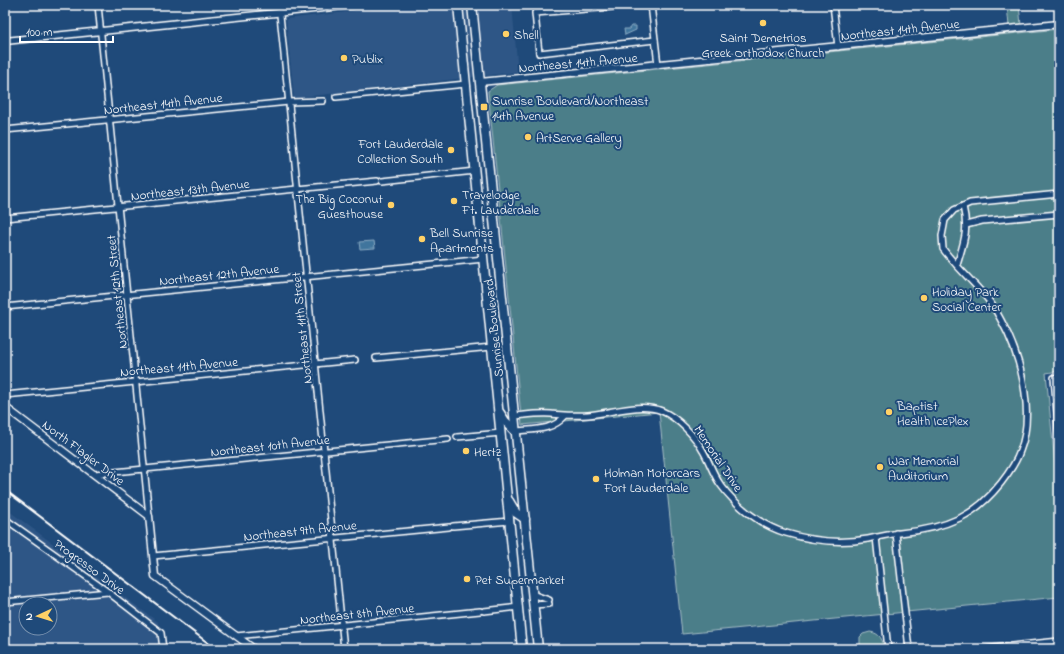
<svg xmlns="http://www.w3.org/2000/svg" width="1064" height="654" viewBox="0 0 1064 654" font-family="'Indie Flower',sans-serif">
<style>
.built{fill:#2e5686;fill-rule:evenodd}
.green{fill:#4c7e89;stroke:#a6bec4}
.water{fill:#40759d;stroke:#8cacc4}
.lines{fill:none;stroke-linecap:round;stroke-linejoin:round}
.minor-casing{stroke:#fff;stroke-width:8}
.tertiary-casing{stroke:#fff;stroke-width:9}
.primary-casing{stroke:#fff;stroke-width:11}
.minor{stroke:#1f4a7a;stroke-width:5}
.tertiary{stroke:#1f4a7a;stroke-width:6}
.primary{stroke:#1f4a7a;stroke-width:8}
.rail{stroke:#fff;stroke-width:2}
.poi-dot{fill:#ffd166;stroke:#1f4a7a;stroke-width:1.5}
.labels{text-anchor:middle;stroke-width:4;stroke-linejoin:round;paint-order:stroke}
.street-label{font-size:13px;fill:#fff;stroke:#1f4a7a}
.poi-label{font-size:13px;fill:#fff;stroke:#1f4a7a;text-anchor:start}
</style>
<rect width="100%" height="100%" fill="#1f4a7a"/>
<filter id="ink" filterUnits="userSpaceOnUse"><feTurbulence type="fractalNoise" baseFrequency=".025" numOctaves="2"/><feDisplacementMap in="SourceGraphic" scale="8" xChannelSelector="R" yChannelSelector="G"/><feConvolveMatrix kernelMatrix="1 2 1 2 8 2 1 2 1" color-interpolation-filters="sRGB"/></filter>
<g filter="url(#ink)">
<!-- built -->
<g class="built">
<polygon points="380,5 512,5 518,72 294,98 286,19 380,8"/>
<path d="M5 511H9L158 622 160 649H5ZM26 604H50V628H26Z"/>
</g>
<!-- green -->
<g class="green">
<polygon points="1007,5 1019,5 1021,25 1009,26"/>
<polygon points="1059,29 1059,371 1046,373 1059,505 1059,597 682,634 659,412 522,425 488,91 497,85"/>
<path d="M870 632C880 633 883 640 884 649H860V637L863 634Z"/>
</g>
<!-- water -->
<g class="water">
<polygon points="631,26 636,26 636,30 625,35 624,29 629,29"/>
<polygon points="374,241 375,248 360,249 359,242"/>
</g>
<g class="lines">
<defs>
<g id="minor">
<polyline points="98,5 149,516"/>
<polyline points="279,5 344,649"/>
<polyline points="638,5 535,13 539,53 655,40"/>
<polyline points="651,5 658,65"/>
<polyline points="833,5 838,47"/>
<polyline points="336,97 466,84"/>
<polyline points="5,130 289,102 323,101"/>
<polyline points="382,181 475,171"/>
<polyline points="5,218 377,181"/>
<polyline points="966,225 982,221 1059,214"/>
<path d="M957 265C964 241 969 231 963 206"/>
<polyline points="5,307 484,259"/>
<polyline points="376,358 492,347"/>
<polyline points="1059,378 1054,378 1059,436"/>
<polyline points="5,395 355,360"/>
<path d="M514 416C526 415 539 413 551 414 565 415 574 416 588 415 612 413 639 402 662 411 678 418 695 436 703 451 709 461 713 474 720 484 736 506 760 525 786 533 812 541 840 544 868 539 878 537 889 534 900 533 921 531 941 527 960 518 976 510 990 497 1001 483 1008 474 1016 463 1020 451 1034 417 1023 367 1008 334 1003 324 997 311 990 302 975 283 957 268 943 249L942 236 945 220 954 210 970 203 1059 194"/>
<path d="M515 431C534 429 552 431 565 416"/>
<polyline points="457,437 501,433"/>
<polyline points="94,474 448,439"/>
<polyline points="5,520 8,521 108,592 161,633 163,649"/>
<polyline points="453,526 510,521"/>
<polyline points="896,533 909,649"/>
<polyline points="876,537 888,649"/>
<polyline points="153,556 449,527"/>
<polyline points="532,594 549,600"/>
<polyline points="5,602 108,592"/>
<polyline points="533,605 549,604"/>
<polyline points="484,611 519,607"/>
<polyline points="236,636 480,611"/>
<polyline points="984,649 1059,641"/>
</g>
<g id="tertiary">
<polyline points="5,41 353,5"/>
<polyline points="480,82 1059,24"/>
<polyline points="5,407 149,516 155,576 254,649"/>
</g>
<g id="primary">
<polyline points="458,5 522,649"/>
<polyline points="472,5 538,649"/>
<polyline points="500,413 505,421 515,431"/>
<polyline points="509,501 516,513 525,519"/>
</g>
</defs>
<!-- minor casing -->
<use href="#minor" class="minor-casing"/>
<!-- tertiary casing -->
<use href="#tertiary" class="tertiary-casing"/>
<!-- primary casing -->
<use href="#primary" class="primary-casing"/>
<!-- minor -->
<use href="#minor" class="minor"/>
<!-- tertiary -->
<use href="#tertiary" class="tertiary"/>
<!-- primary -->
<use href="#primary" class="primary"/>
<!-- rail -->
<polyline class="rail" points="5,490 216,649"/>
</g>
</g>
<!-- markers -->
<g class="poi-dot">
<circle cx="763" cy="23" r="4"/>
<circle cx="506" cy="34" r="4"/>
<circle cx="344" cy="58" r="4"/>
<rect x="480" y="103" width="8" height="8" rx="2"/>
<circle cx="528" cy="137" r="4"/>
<circle cx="451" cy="150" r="4"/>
<circle cx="454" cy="201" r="4"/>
<circle cx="391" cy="205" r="4"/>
<circle cx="422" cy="239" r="4"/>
<circle cx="924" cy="298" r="4"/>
<circle cx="889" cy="412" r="4"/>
<circle cx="466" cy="451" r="4"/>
<circle cx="880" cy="467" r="4"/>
<circle cx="596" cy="479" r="4"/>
<circle cx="467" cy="579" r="4"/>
</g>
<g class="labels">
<!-- street labels -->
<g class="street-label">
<text transform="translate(900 29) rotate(-6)" y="5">Northeast 14th Avenue</text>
<text transform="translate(578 62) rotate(-5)" y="5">Northeast 14th Avenue</text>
<text transform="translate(163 103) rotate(-6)" y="5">Northeast 14th Avenue</text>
<text transform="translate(190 189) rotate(-6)" y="5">Northeast 13th Avenue</text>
<text transform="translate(219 274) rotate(-6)" y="5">Northeast 12th Avenue</text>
<text transform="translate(116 292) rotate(-96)" y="5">Northeast 12th Street</text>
<text transform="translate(301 328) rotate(-96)" y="5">Northeast 11th Street</text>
<text transform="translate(493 328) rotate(-96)" y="5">Sunrise Boulevard</text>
<text transform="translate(179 366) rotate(-5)" y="5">Northeast 11th Avenue</text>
<text transform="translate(270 445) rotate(-6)" y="5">Northeast 10th Avenue</text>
<text transform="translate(84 452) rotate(37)" y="5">North Flagler Drive</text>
<text transform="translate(719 458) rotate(56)" y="5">Memorial Drive</text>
<text transform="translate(300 530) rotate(-6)" y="5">Northeast 9th Avenue</text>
<text transform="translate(90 566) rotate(36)" y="5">Progresso Drive</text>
<text transform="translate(357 613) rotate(-6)" y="5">Northeast 8th Avenue</text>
</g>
<!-- poi labels -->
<g class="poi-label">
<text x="514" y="39">Shell</text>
<text x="763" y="42" text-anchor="middle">Saint Demetrios<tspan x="763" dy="15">Greek Orthodox Church</tspan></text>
<text x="352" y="63">Publix</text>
<text x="492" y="105">Sunrise Boulevard/Northeast<tspan x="492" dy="15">14th Avenue</tspan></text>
<text x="536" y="142">ArtServe Gallery</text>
<text x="443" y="148" text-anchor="end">Fort Lauderdale<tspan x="443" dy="15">Collection South</tspan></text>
<text x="462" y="199">Travelodge<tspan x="462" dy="15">Ft. Lauderdale</tspan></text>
<text x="383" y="203" text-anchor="end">The Big Coconut<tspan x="383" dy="15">Guesthouse</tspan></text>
<text x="430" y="237">Bell Sunrise<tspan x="430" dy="15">Apartments</tspan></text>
<text x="932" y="296">Holiday Park<tspan x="932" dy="15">Social Center</tspan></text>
<text x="897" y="410">Baptist<tspan x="897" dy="15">Health IcePlex</tspan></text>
<text x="474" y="456">Hertz</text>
<text x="888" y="465">War Memorial<tspan x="888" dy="15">Auditorium</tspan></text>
<text x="604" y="477">Holman Motorcars<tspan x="604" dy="15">Fort Lauderdale</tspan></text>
<text x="475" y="584">Pet Supermarket</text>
</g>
</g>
<!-- margin -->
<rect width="1064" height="654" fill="none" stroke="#1f4a7a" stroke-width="20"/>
<rect x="10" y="10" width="1044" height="634" fill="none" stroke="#fff" stroke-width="1.5" filter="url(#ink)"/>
<!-- north arrow -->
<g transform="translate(38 616) rotate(266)"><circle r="19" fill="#1f4a7a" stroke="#7992af"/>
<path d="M0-3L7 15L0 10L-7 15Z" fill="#ffd166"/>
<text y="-6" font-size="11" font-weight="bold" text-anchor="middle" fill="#ffffff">N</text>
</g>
<!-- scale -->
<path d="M20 36v6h93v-6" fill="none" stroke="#ffffff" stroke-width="2"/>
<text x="26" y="36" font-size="12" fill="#ffffff" stroke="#1f4a7a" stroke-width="3" paint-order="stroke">100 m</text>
</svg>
